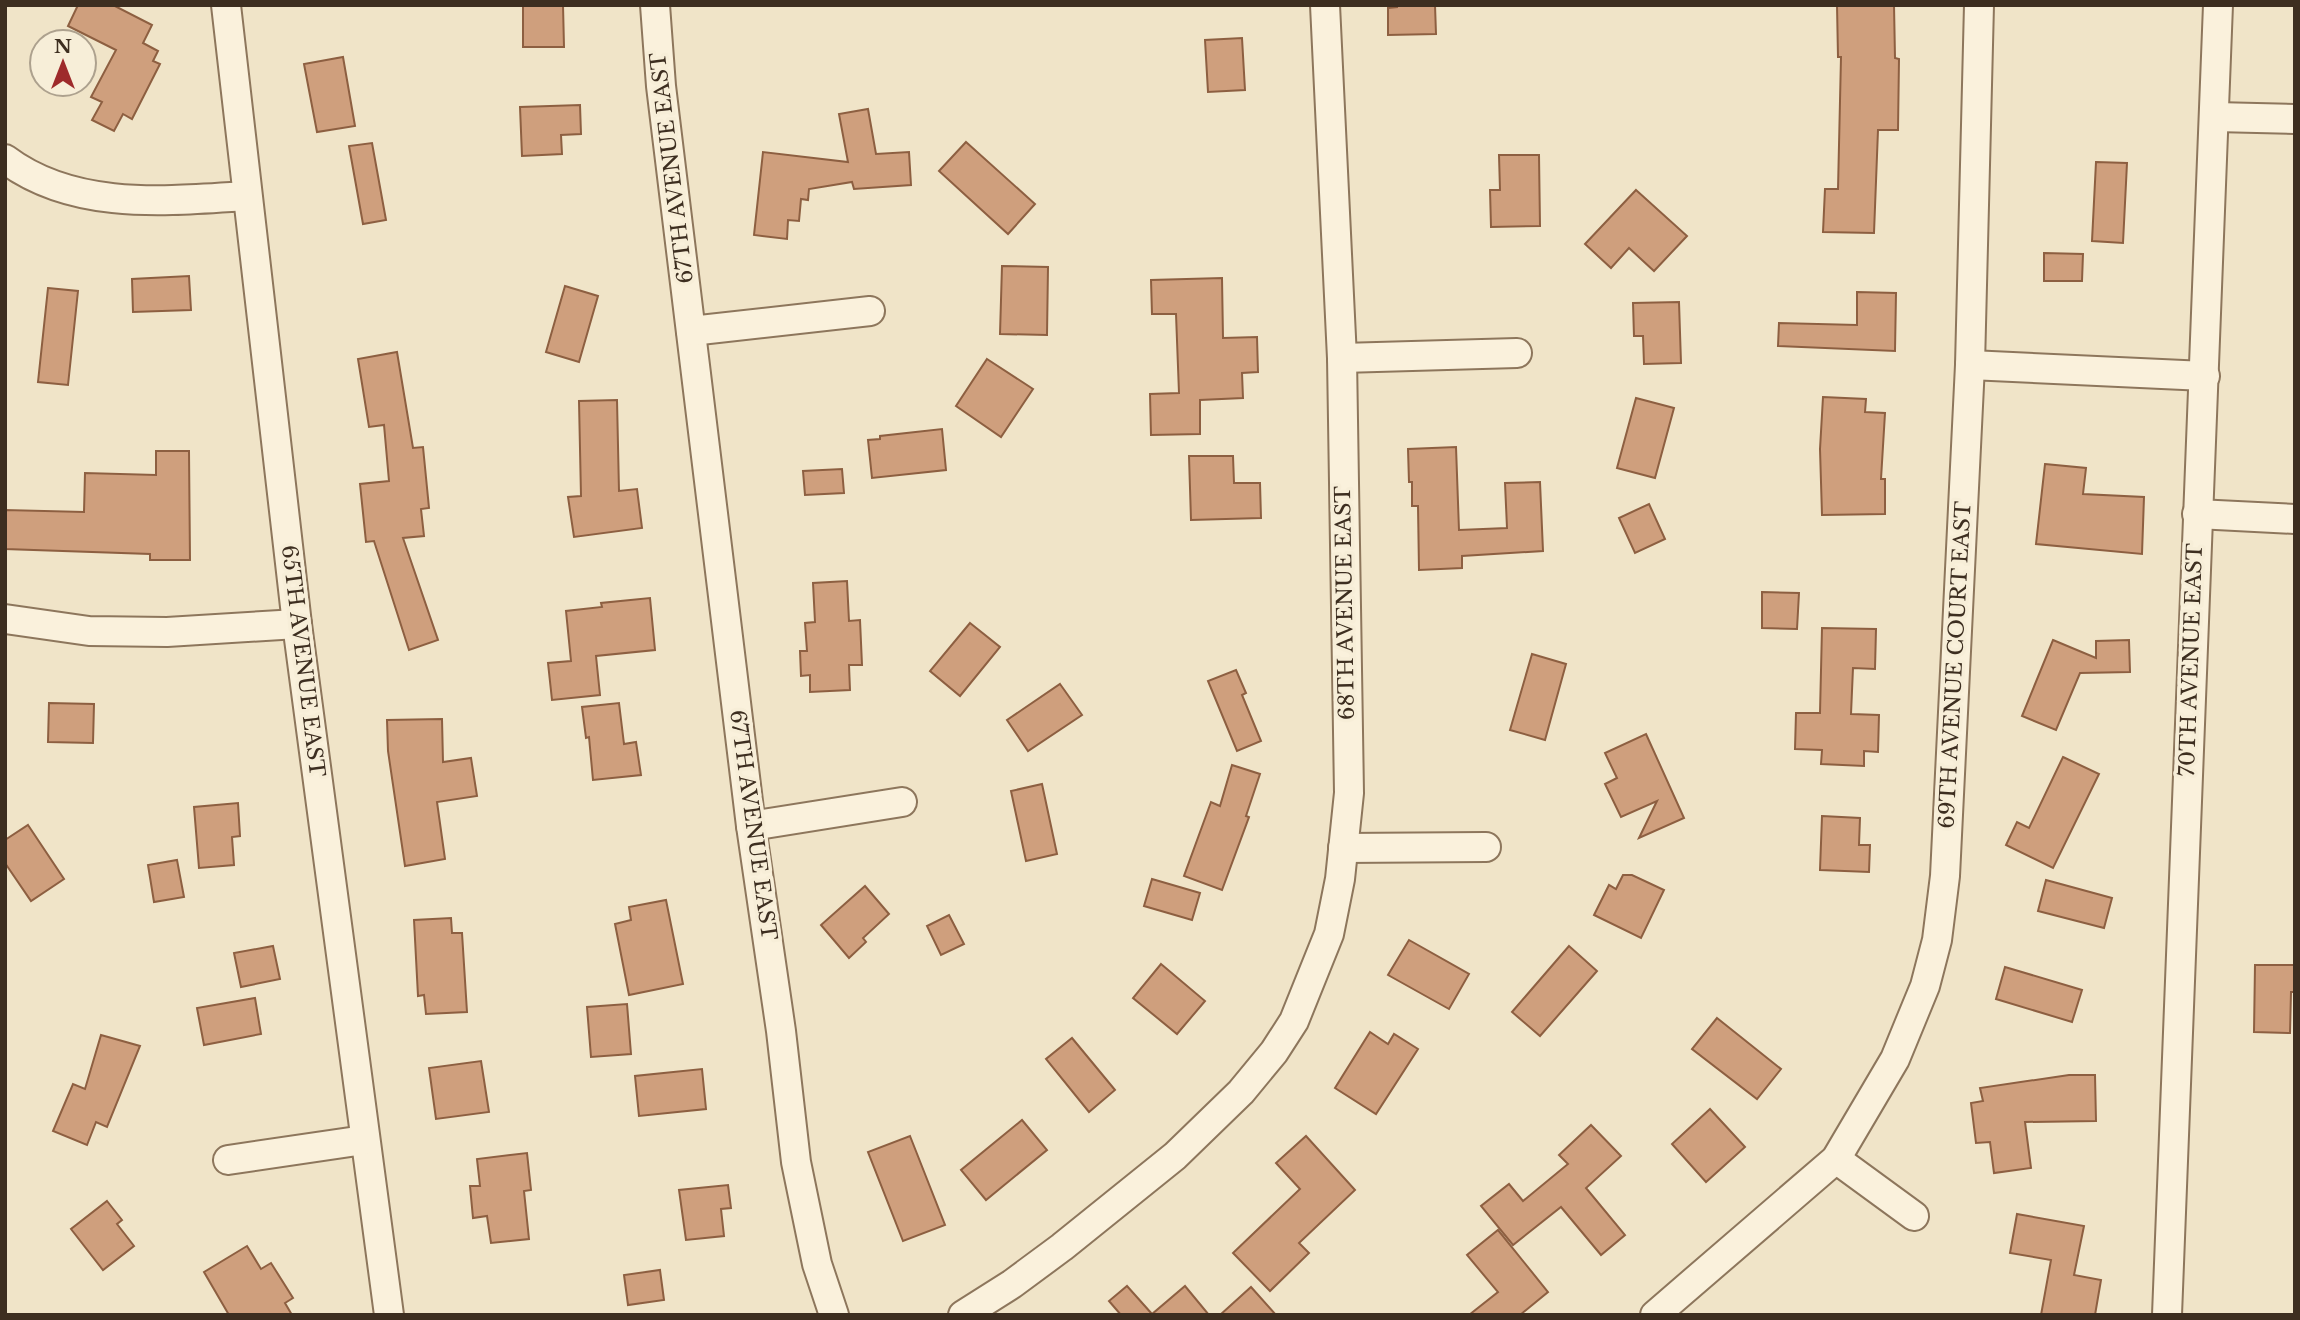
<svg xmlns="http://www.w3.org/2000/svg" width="2300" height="1320" viewBox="0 0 2300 1320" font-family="'Libre Baskerville',serif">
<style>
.building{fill:#cf9f7d;stroke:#8d5f41;stroke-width:2}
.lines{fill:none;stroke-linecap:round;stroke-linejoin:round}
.minor-casing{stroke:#8d765c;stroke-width:32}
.minor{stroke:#faf1dc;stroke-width:28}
.labels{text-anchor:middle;stroke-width:7;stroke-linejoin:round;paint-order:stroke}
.street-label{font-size:21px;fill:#3d2e20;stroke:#f7eed8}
</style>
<rect width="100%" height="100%" fill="#f0e4c8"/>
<!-- building -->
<g class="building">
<polygon points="78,5 113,5 152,25 143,43 158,51 153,61 160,64 132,119 123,114 114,131 92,120 102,102 91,97 116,50 68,26"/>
<polygon points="523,5 563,5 564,47 523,47"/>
<polygon points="1397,5 1435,5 1436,34 1388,35 1388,8 1397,7"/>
<polygon points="1837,5 1894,5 1895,58 1899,59 1898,130 1878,130 1874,233 1823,232 1825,189 1838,189 1841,57 1838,57"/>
<polygon points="1242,38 1245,90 1208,92 1205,40"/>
<polygon points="343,57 355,126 317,132 304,64"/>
<polygon points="580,105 581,134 561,135 562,154 522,156 520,107"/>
<polygon points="868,109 876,154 909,152 911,185 854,189 852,182 809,189 808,200 801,199 799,221 788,220 787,239 754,235 763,152 848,162 839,114"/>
<polygon points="966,142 1035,204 1008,234 939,171"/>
<polygon points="372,143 386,220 363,224 349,146"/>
<polygon points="1499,155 1539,155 1540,226 1491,227 1490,190 1500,190"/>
<polygon points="2096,162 2127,163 2123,243 2092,241"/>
<polygon points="1636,190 1687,236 1654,271 1629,248 1611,268 1585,244"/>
<polygon points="2044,253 2083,254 2082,281 2044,281"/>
<polygon points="1002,266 1048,267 1047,335 1000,334"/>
<polygon points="189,276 191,310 133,312 132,279"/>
<polygon points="1222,278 1223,338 1257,337 1258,372 1242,373 1243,398 1200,400 1200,434 1151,435 1150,394 1179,393 1176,314 1152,314 1151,280"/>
<polygon points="565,286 598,296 579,362 546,352"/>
<polygon points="48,288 78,291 68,385 38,382"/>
<polygon points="1857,292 1896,293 1895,351 1778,346 1779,323 1857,325"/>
<polygon points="1679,302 1681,363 1644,364 1643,336 1634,336 1633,303"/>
<polygon points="397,352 413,448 423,447 429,508 421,509 424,536 403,538 438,640 409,650 374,541 366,542 360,484 389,481 384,425 369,427 358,359"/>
<polygon points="987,359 1033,389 1001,437 956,406"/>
<polygon points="1823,397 1866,399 1865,412 1885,413 1881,479 1885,479 1885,514 1822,515 1820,449"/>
<polygon points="1636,398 1674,408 1655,478 1617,468"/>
<polygon points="617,400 619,491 637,489 642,528 574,537 568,497 581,496 579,401"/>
<polygon points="942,429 946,470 872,478 868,440 880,439 880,436"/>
<polygon points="1456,447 1459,530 1507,528 1505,483 1540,482 1543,551 1462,556 1462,568 1419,570 1418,506 1412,506 1412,482 1409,482 1408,449"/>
<polygon points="156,451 189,451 190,560 150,560 150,554 5,549 5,510 84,512 85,473 156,475"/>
<polygon points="1189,456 1233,456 1234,483 1260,483 1261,518 1191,520"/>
<polygon points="2045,464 2086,468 2083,494 2144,497 2142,554 2036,544"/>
<polygon points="842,469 844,493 805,495 803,471"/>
<polygon points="1649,504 1665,539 1635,553 1619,518"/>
<polygon points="847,581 849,621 860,620 862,665 849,665 850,690 810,692 810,675 801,676 800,651 807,651 805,623 815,622 813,583"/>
<polygon points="1762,592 1799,593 1797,629 1762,628"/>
<polygon points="650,598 655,650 596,656 600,695 552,700 548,663 571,661 566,611 602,607 601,603"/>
<polygon points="970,623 1000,647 960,696 930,671"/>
<polygon points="1822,628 1876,629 1875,669 1853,668 1851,714 1879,715 1878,752 1864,751 1864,766 1821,764 1822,750 1795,749 1796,713 1820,713"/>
<polygon points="2053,640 2096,658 2096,641 2129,640 2130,672 2080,673 2056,730 2022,716"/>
<polygon points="1532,654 1566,664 1545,740 1510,730"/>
<polygon points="1236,670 1246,693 1242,695 1261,741 1237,751 1208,681"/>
<polygon points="1060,684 1082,715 1028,751 1007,720"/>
<polygon points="49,703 94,704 93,743 48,742"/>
<polygon points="619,703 624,744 636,742 641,775 593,780 589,737 586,738 582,707"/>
<polygon points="442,719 443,762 471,758 477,796 437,802 445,859 405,866 388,751 387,720"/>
<polygon points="1646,734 1684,818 1639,838 1657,801 1621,817 1605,784 1617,778 1605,753"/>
<polygon points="2063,757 2099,774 2053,868 2006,845 2017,822 2029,828"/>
<polygon points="1232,765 1260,774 1246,816 1249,817 1222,890 1184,876 1211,802 1220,806"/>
<polygon points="1042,784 1057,854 1026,861 1011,791"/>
<polygon points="238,803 240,836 232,837 234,865 199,868 194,807"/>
<polygon points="1822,816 1860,818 1859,845 1870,845 1869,872 1820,870"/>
<polygon points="28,825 64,879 31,901 5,863 5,840"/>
<polygon points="177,860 184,897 154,902 148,865"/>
<polygon points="1623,875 1632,875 1664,890 1641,938 1594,915 1609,885 1616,889"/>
<polygon points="1152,879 1200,893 1192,920 1144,906"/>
<polygon points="2046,880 2112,898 2104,928 2038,911"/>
<polygon points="865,886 889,914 863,938 866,942 849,958 821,925"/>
<polygon points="666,900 683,984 629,995 615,924 631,920 629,907"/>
<polygon points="949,915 964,944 941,955 927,926"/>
<polygon points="451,918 452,933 462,933 467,1012 426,1014 424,995 418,996 414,920"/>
<polygon points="1409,940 1469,974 1449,1009 1388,975"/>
<polygon points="273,946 280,979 241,987 234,953"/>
<polygon points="1569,946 1597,971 1540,1036 1512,1012"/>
<polygon points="1161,964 1205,1001 1177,1034 1133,998"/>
<polygon points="2255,965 2295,965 2295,992 2291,992 2290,1033 2254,1032"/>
<polygon points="2005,967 2082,990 2072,1022 1996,999"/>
<polygon points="255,998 261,1034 204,1045 197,1008"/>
<polygon points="627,1004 631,1054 591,1057 587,1007"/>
<polygon points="1717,1018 1781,1069 1757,1099 1692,1049"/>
<polygon points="1370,1032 1388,1044 1394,1034 1418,1049 1376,1114 1335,1088"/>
<polygon points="101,1035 140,1046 107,1127 96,1122 87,1145 53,1131 73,1084 85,1089"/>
<polygon points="1072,1038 1115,1090 1089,1112 1046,1059"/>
<polygon points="481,1061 489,1112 436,1119 429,1068"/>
<polygon points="702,1069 706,1109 639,1116 635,1076"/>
<polygon points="2069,1075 2095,1075 2096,1121 2025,1122 2031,1168 1994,1173 1990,1142 1976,1143 1971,1103 1983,1101 1980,1088"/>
<polygon points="1710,1109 1745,1147 1706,1182 1672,1144"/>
<polygon points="1022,1120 1047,1150 986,1200 961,1170"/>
<polygon points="1591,1125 1621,1156 1586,1188 1625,1235 1601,1255 1561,1207 1513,1245 1481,1206 1509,1184 1523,1201 1568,1164 1559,1155"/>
<polygon points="910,1136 945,1225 903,1241 868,1152"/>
<polygon points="1306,1136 1355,1190 1299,1243 1309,1253 1270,1291 1233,1253 1300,1189 1276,1163"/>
<polygon points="527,1153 531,1190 524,1191 529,1239 491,1243 487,1216 473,1218 470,1186 480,1186 477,1159"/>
<polygon points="728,1185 731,1208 721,1209 724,1236 686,1240 679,1190"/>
<polygon points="107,1201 122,1220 117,1224 134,1246 103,1270 71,1229"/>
<polygon points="2017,1214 2084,1226 2074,1275 2101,1280 2095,1315 2041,1315 2051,1260 2010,1253"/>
<polygon points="1498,1230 1548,1292 1520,1315 1469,1315 1498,1292 1467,1255"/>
<polygon points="247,1246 261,1269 271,1263 293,1298 285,1303 292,1315 229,1315 204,1272"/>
<polygon points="660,1270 664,1300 628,1305 624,1275"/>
<polygon points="1127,1286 1152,1314 1185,1286 1209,1315 1121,1315 1109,1301"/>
<polygon points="1251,1287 1276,1315 1220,1315"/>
</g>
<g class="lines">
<defs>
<g id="minor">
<polyline points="226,5 297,624 389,1315"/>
<polyline points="655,5 661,86 751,826 781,1031 796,1162 817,1264 834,1315"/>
<polyline points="2215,117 2295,119"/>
<path d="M5 159C74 211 166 201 247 196"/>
<polyline points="691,331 870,311"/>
<polyline points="1342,358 1517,353"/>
<polyline points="1970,365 2205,376"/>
<polyline points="2197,514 2295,519"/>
<polyline points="5,619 89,631 167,632 297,624"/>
<polyline points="751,826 902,802"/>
<polyline points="1343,848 1486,847"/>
<polyline points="1836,1159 1914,1216"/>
<polyline points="228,1160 364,1140"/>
<polyline points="963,1315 1012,1284 1062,1247 1175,1156 1241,1092 1274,1052 1294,1021 1329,934 1340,879 1349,793 1342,358 1325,5"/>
<polyline points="1655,1315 1836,1159 1895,1059 1925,986 1937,940 1945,876 1970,365 1979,5"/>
<polyline points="2167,1315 2218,5"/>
</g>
</defs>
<!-- minor casing -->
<use href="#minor" class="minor-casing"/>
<!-- minor -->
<use href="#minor" class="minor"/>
</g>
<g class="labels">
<!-- street labels -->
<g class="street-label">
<text transform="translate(672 168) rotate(-97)" y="7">67TH AVENUE EAST</text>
<text transform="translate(1345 603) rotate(-91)" y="7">68TH AVENUE EAST</text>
<text transform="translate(2191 660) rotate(-88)" y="7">70TH AVENUE EAST</text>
<text transform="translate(303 661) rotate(83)" y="7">65TH AVENUE EAST</text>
<text transform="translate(1955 665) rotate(-87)" y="7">69TH AVENUE COURT EAST</text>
<text transform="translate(753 825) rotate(82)" y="7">67TH AVENUE EAST</text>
</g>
</g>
<!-- border -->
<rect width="2300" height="1320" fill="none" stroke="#3d2e20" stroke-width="14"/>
<!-- north arrow -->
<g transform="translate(63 63)"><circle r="33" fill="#f7eed8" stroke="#ada18e" stroke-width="2"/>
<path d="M0-5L12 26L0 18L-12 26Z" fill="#9e2a2b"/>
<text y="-10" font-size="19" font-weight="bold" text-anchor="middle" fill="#3d2e20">N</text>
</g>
</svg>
